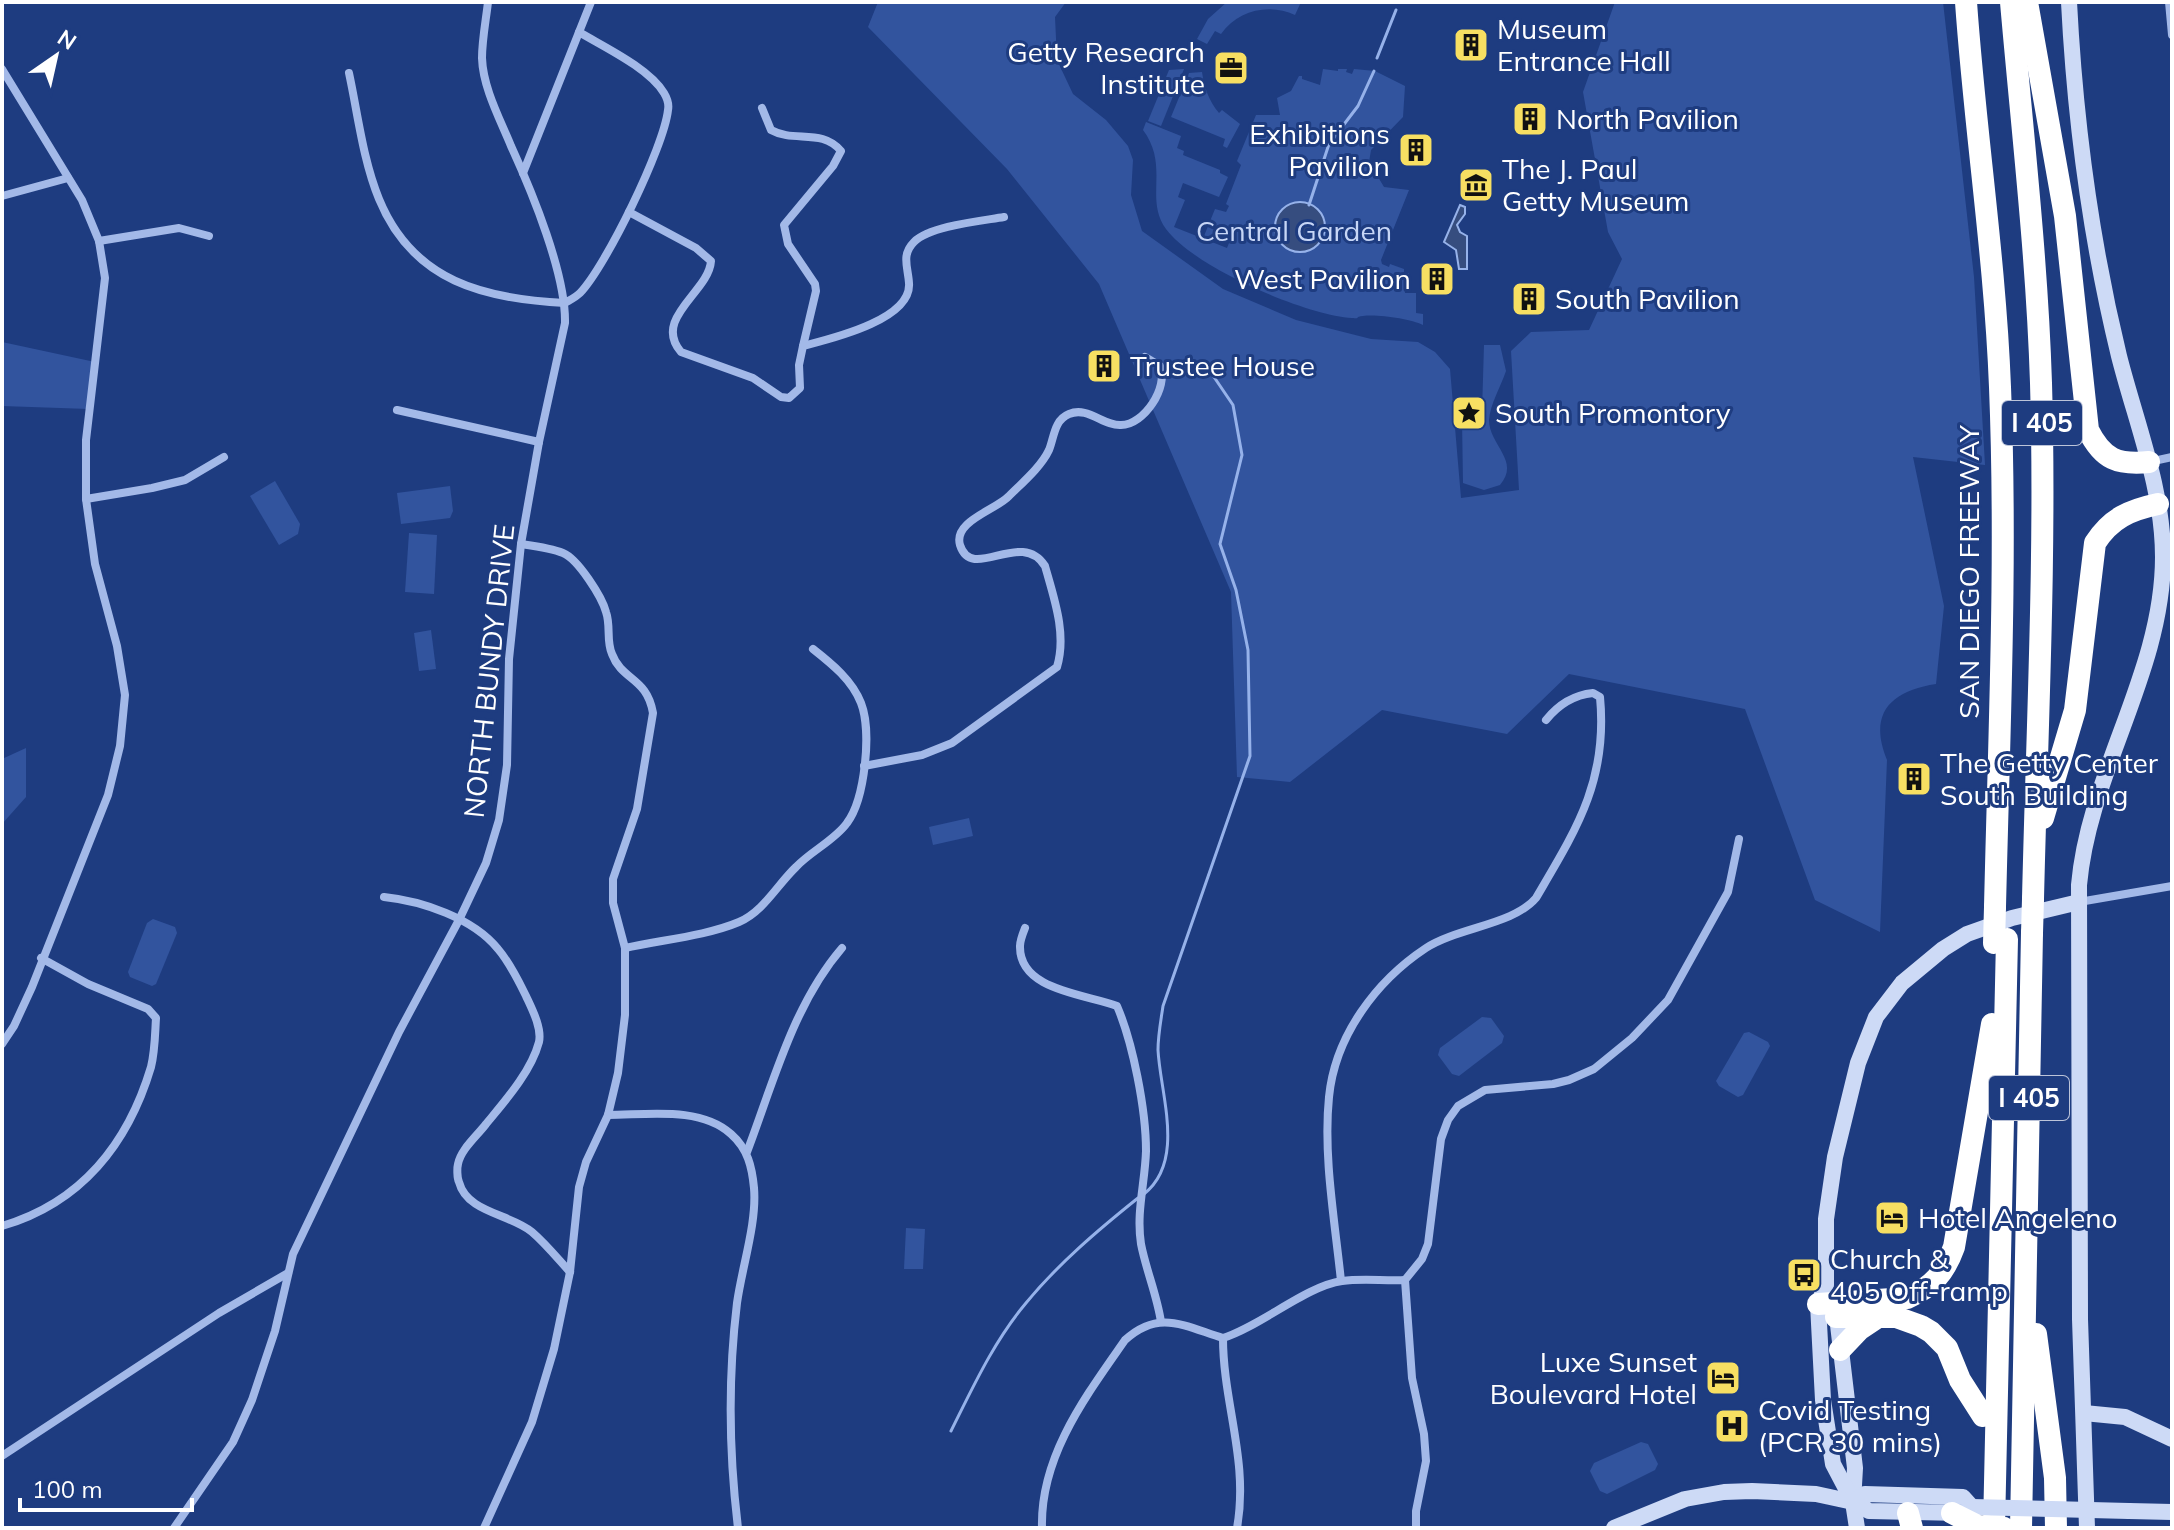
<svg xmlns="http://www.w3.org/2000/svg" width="2174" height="1530" viewBox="0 0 2174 1530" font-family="Mulish,sans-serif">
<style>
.green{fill:#32549e}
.water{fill:#364d7f;stroke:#96b2ea;stroke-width:2}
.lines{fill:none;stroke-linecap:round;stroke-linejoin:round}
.stream{stroke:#96b2ea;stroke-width:3}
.street{stroke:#a3b9e8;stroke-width:8}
.secondary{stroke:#cddaf6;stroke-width:16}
.highway{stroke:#fff;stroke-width:22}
.secondary-bridge{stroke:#cddaf6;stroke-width:16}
.highway-bridge{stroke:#fff;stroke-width:22}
.labels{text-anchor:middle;stroke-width:6;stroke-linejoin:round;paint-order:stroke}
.shield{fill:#1e3c80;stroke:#bcc4d9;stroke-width:2}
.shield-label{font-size:26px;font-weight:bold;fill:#fff}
.poi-label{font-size:28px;fill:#fff;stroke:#1e3c80;text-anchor:start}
.park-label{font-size:28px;fill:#c7d6f6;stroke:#1e3c80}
.street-label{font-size:28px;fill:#fff;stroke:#1e3c80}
</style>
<rect width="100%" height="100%" fill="#1e3c80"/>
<!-- green -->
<g class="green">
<path d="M878 2H1066L1055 17 1057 60 1073 94 1106 120 1128 146 1133 160 1131 195 1142 231 1223 289 1296 320 1371 339 1418 342 1435 352 1450 369 1461 498 1519 490 1511 351 1531 332 1589 330 1622 259 1608 232 1583 92 1615 2H1943L1974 277 1985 465 1913 457 1944 606 1936 684C1890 691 1868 714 1887 760L1880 932 1815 900 1745 709 1569 674 1507 734 1382 710 1290 782 1237 777 1231 592 1099 284 1007 169 868 27Z"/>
<path d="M1227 2H1301L1295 15C1269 3 1238 10 1221 34L1215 31 1207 44 1197 39 1208 19Z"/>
<polygon points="1184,69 1161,126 1148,121 1169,70"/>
<path d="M1323 69 1338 71V69H1347L1346 72 1352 74 1354 69 1375 71 1405 86 1403 117 1371 150 1369 162 1384 187 1409 190 1381 260 1382 264 1389 267 1390 264 1404 269V273H1409V286L1406 287 1404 278 1405 293H1416V313L1423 314V325C1411 319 1378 314 1363 316 1353 317 1362 319 1352 318 1304 315 1194 267 1166 229 1144 199 1170 166 1143 130L1146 122 1181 136 1177 148 1184 151 1183 155 1220 170V173L1228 177 1219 197 1183 183 1178 197 1185 200 1174 227 1227 248 1231 238 1226 237 1223 244 1204 236 1215 209 1226 212 1229 206 1226 204 1241 165 1237 161 1256 115H1280L1277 98 1291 91 1299 76H1302V79L1320 85Z"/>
<path d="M1202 72C1204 87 1209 101 1219 113L1222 110 1240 124 1227 148 1223 146 1225 139 1171 117 1189 73Z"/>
<polygon points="2,342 95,362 89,409 2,406"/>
<path d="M1484 345H1500L1506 371C1501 386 1490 404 1489 420 1489 445 1521 461 1500 485L1484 490 1463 483 1462 419 1477 420V413L1482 412Z"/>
<polygon points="275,481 300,524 298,534 279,545 250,496"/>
<polygon points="450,486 453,511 450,518 401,524 397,493"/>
<polygon points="409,533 437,535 434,594 405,592"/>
<polygon points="431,630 436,669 419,671 414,633"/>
<polygon points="26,748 26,797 2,824 2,759"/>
<polygon points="969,818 973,836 933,845 929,827"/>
<polygon points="153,919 175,927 177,933 156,984 152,986 130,977 128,972 147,923"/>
<polygon points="1482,1017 1491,1018 1504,1036 1502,1043 1459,1076 1452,1074 1438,1055 1440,1048"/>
<polygon points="1749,1032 1768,1042 1770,1046 1743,1095 1738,1097 1719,1086 1716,1081 1744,1033"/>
<polygon points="906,1228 925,1229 923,1269 904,1269"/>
<polygon points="1641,1442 1648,1444 1658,1464 1655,1470 1607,1494 1600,1491 1590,1471 1594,1463"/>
</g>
<!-- water -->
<g class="water">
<circle cx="1300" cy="227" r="25"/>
<polygon points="1460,205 1465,207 1465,214 1457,225 1460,232 1467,236 1467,269 1459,269 1456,250 1444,242"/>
</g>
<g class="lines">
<!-- stream -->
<g class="stream">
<polyline points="1377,58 1396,10"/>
<polyline points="1309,205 1329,144 1358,106 1374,71"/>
<path d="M1144 1194C1186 1161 1160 1093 1158 1050 1158 1035 1161 1020 1163 1006L1250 756 1248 650 1236 590 1220 544 1242 455 1233 405 1214 377"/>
<path d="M951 1431C973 1387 994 1341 1026 1303 1058 1264 1098 1230 1138 1198"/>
</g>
<!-- street -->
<g class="street">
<polyline points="2169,2 2172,35"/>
<polyline points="2,69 82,200 99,241 105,278 86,440 86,499 95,564 117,646 125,695 120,746 108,795 32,987 14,1026 2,1044"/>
<path d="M349 73C358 115 363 160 379 199 413 282 485 299 565 303 570 300 576 297 580 293 606 266 664 147 668 110 669 105 667 98 664 93 649 68 604 47 579 32"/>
<path d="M762 108 771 130C794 143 822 128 841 151L833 166 784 225 788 244 815 284 816 291 803 346"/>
<polyline points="523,173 591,2"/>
<polyline points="2,196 68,178"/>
<path d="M629 212 696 248 711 261C709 292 652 318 681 352L753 378 781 397 789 398 800 388 799 365 803 346C830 339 912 320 909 283 908 267 901 255 914 242 930 226 981 221 1004 217"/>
<polyline points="99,241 179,228 209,236"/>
<polyline points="397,410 539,442"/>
<polyline points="2149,462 2172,457"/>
<polyline points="86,499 152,488 185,480 224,457"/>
<path d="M864 766 922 755 952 743 1057 667C1067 634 1054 598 1045 566 1021 528 972 583 960 545 953 521 996 510 1009 496 1022 483 1041 467 1049 450 1054 438 1054 420 1069 414 1088 406 1103 426 1121 425 1144 425 1169 387 1160 366L1145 357"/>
<path d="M384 897C422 901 473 918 498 949 510 963 518 980 526 996 532 1009 542 1028 539 1042 531 1072 505 1101 486 1124 477 1136 461 1149 458 1164 457 1168 457 1178 459 1182 467 1213 511 1214 532 1232 546 1244 558 1259 570 1272"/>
<polyline points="2079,902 2172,886"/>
<path d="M1025 928C1023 933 1020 941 1020 946 1019 991 1087 994 1117 1006 1133 1043 1146 1110 1146 1151 1145 1183 1136 1212 1141 1244 1146 1270 1157 1295 1161 1322"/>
<path d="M625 948C660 940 706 936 739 922 764 911 777 885 796 867 811 851 835 840 847 823 865 799 872 731 861 703 852 680 832 664 813 649"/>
<path d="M608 1115C647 1115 700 1106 731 1134 748 1149 752 1167 754 1188 757 1223 742 1267 737 1303 728 1377 729 1454 738 1528"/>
<path d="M747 1152C773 1084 793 1005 842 948"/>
<path d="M2 1226C81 1203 128 1144 151 1067 155 1051 155 1034 156 1018L148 1009 88 984 41 958"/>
<path d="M1341 1281C1335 1222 1323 1156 1329 1097 1335 1036 1376 981 1426 948 1459 927 1513 925 1536 898 1576 830 1608 781 1600 697L1593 693C1574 695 1558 705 1546 720"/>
<path d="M1223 1338C1261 1326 1306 1286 1342 1281 1362 1278 1384 1281 1405 1280"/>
<path d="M1223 1338C1223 1403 1249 1461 1237 1528"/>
<polyline points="2,1456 219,1313 288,1273"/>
<path d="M174 1528 233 1442 252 1400 275 1331 293 1254 399 1032 459 920 486 863 499 820 507 765 509 659 521 544 539 442 565 323C566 274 532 192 511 146 500 119 483 88 482 58 482 40 486 20 488 2"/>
<path d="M484 1528 532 1422 554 1349 570 1272 579 1187 586 1162 608 1115 618 1073 625 1015V948L613 903V879L637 809 653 713C647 677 622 681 612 654 606 641 611 626 606 612 602 597 578 559 563 553 551 548 535 546 521 544"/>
<path d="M1042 1528C1040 1456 1086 1396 1125 1340 1159 1309 1184 1326 1223 1338"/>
<polyline points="1416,1528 1416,1511 1426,1461 1424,1434 1412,1378 1405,1280 1422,1259 1428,1244 1441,1139 1448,1120 1458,1106 1485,1090 1553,1084 1569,1080 1594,1069 1632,1038 1668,1000 1728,892 1739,839"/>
</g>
<!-- secondary -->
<g class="secondary">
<path d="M2069 2C2075 120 2091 241 2119 356 2136 423 2163 488 2163 557 2163 672 2089 772 2079 885L2080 1319 2087 1528"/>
<polyline points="1836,1308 1855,1468 1853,1502 1857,1528"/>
<polyline points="2084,1413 2125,1417 2172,1439"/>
<polyline points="1853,1502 1833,1464 1823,1400 1818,1304 1826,1285 1826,1219 1835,1157 1858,1063 1876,1017 1902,983 1943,949 1967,934 2012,918 2079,902"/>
<polyline points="2129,1511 2172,1512"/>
<polyline points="1614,1528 1685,1499 1724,1492 1752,1491 1816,1494 1853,1502 1869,1511 1961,1513 1972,1507 1963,1497 1865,1494 1853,1502"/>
</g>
<!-- highway -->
<g class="highway">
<path d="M1966 2C1975 131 1995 258 2000 387 2007 560 1999 734 1995 907"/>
<path d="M2011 2C2022 129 2037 256 2041 383 2046 555 2037 727 2033 899"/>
<path d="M2027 2 2065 216 2088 430C2103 460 2118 465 2149 462"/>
<path d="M2043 818 2075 710 2095 543C2111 518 2130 510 2158 504"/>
<path d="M1818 1304 1907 1298C1933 1287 1945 1272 1954 1247L1992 1024"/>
<polyline points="1836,1317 1896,1317 1921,1326 1931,1332 1947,1348 1960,1380 1983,1416"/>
<polyline points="2036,1334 2055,1478 2056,1528"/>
<polyline points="1840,1350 1860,1329 1875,1319"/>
<polyline points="1908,1513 1912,1528"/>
<polyline points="1994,1528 2007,939"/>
<polyline points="2021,1528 2032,933"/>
</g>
<!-- secondary-bridge -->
<polyline class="secondary-bridge" points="1972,1507 2129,1511"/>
<!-- highway-bridge -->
<g class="highway-bridge">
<polyline points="2032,933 2033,899"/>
<polyline points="1994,943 1995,907"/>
<polyline points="1952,1513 1978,1526 2004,1528"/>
</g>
</g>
<!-- icons -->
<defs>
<symbol id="building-square" viewBox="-11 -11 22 22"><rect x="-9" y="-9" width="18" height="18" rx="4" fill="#f7df62" stroke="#1e3c80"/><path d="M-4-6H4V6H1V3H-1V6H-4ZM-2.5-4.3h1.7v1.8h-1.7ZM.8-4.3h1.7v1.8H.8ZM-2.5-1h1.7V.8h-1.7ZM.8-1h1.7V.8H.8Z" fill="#111"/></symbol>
<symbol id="office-square" viewBox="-11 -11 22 22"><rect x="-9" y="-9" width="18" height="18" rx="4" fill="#f7df62" stroke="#1e3c80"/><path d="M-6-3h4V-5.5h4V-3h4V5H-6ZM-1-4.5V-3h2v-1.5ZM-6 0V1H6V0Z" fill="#111"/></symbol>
<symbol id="museum-square" viewBox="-11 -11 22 22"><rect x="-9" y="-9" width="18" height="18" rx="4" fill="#f7df62" stroke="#1e3c80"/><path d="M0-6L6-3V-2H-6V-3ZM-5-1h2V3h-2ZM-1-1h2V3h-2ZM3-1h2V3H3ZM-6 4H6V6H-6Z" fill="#111"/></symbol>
<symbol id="sight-square" viewBox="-11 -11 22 22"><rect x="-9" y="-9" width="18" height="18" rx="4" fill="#f7df62" stroke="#1e3c80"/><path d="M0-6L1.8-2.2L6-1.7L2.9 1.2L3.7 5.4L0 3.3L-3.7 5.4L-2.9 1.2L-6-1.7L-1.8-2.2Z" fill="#111"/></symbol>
<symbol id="hotel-square" viewBox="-11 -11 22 22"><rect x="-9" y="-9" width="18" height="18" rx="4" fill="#f7df62" stroke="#1e3c80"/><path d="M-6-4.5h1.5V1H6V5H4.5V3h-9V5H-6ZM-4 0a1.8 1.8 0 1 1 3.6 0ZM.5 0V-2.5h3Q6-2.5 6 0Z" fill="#111"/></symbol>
<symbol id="bus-square" viewBox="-11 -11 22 22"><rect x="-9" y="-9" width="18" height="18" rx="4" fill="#f7df62" stroke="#1e3c80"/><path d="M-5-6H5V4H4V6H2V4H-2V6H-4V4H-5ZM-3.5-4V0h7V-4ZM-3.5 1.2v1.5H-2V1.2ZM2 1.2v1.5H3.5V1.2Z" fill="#111"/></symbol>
<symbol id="hospital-square" viewBox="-11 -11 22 22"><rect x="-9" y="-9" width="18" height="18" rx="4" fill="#f7df62" stroke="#1e3c80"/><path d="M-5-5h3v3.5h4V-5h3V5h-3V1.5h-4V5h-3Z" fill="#111"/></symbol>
</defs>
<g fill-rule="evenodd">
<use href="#building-square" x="1451" y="25" width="40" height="40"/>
<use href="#office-square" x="1211" y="48" width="40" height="40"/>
<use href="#building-square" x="1510" y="99" width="40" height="40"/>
<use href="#building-square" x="1396" y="130" width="40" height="40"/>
<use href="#museum-square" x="1456" y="165" width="40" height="40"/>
<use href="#building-square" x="1417" y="259" width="40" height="40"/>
<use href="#building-square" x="1509" y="279" width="40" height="40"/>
<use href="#building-square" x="1084" y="346" width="40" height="40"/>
<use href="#sight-square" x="1449" y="393" width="40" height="40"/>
<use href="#building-square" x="1894" y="759" width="40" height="40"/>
<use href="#hotel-square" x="1872" y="1198" width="40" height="40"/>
<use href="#bus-square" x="1784" y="1255" width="40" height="40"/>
<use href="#hotel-square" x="1703" y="1358" width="40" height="40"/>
<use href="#hospital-square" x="1712" y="1406" width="40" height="40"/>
</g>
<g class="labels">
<!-- shield labels -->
<g class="shield">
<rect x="2002" y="401" width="80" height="44" rx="6"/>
<rect x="1989" y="1076" width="80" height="44" rx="6"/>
</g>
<g class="shield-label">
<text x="2042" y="432">I 405</text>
<text x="2029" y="1107">I 405</text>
</g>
<!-- poi labels -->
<g class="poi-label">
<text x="1497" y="39">Museum<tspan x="1497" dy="32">Entrance Hall</tspan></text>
<text x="1205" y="62" text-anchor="end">Getty Research<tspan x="1205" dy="32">Institute</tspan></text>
<text x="1556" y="129">North Pavilion</text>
<text x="1390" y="144" text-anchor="end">Exhibitions<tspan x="1390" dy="32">Pavilion</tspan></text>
<text x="1502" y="179">The J. Paul<tspan x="1502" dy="32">Getty Museum</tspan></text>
<text x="1411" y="289" text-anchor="end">West Pavilion</text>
<text x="1555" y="309">South Pavilion</text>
<text x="1130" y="376">Trustee House</text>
<text x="1495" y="423">South Promontory</text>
<text x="1940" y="773">The Getty Center<tspan x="1940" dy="32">South Building</tspan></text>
<text x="1918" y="1228">Hotel Angeleno</text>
<text x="1830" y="1269">Church &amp;<tspan x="1830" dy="32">405 Off-ramp</tspan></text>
<text x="1697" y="1372" text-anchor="end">Luxe Sunset<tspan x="1697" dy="32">Boulevard Hotel</tspan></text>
<text x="1758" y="1420">Covid Testing<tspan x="1758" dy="32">(PCR 30 mins)</tspan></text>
</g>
<!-- park labels -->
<g class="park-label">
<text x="1294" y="241">Central Garden</text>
</g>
<!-- street labels -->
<g class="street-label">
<text transform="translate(1969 572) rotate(-90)" y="10">SAN DIEGO FREEWAY</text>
<text transform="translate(489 671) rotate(-84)" y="10">NORTH BUNDY DRIVE</text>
</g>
</g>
<!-- border -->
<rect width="2174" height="1530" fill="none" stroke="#ffffff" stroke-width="8"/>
<!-- north arrow -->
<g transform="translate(56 56) rotate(34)" stroke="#1e3c80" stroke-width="6" paint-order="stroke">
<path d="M0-6L14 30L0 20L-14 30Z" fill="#ffffff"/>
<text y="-12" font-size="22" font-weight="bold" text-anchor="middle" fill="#ffffff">N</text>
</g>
<!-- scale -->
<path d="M20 1498v12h172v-12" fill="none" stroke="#ffffff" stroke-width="4"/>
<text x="32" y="1498" font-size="24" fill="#ffffff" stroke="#1e3c80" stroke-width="6" paint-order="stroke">100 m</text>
</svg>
